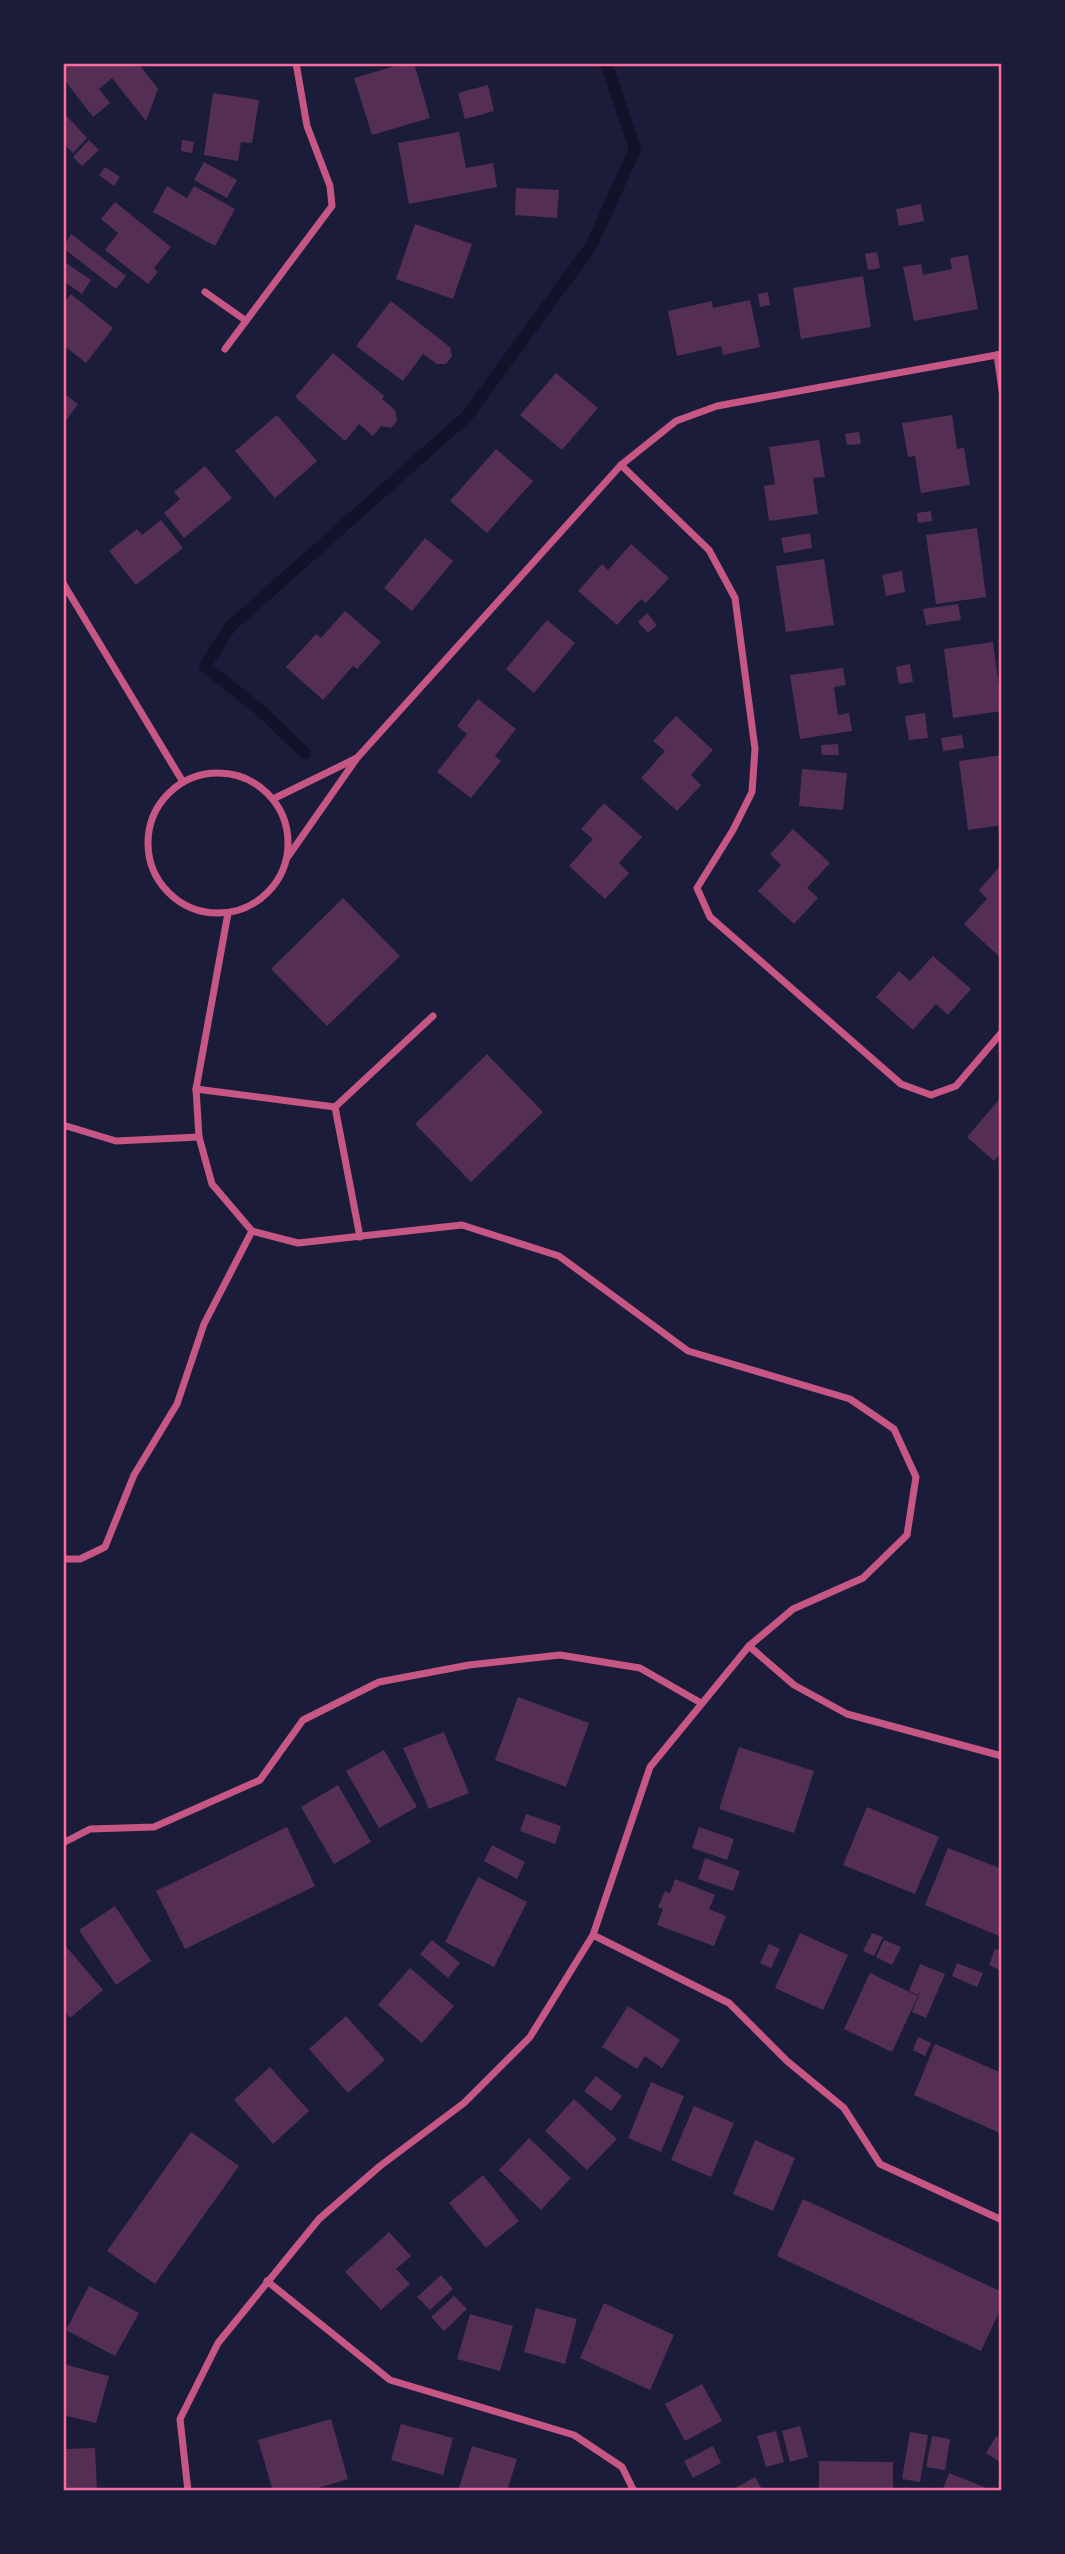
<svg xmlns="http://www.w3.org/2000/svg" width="1065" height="2554" viewBox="0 0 1065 2554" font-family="Figtree,sans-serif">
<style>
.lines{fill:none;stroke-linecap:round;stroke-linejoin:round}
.stream{stroke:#12122b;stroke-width:12}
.building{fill:#542f53}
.minor{stroke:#c65784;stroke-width:7}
.neatline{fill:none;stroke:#ff6b9d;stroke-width:2.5}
</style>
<rect width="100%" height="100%" fill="#1b1b3a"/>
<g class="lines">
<!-- stream -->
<polyline class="stream" points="305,753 259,709 205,666 230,627 467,416 591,246 635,149 606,63"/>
</g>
<!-- building -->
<g class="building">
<polygon points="63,63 138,63 158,89 146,121 112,78 99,89 110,103 93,117 63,78"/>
<polygon points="405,63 414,63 430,118 372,135 354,78"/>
<polygon points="488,85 494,111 465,119 458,93"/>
<polygon points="213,93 259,100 252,143 241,142 238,161 204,155"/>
<polygon points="63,112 87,138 73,153 63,143"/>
<polygon points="459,132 466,168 493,163 497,187 409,204 398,143"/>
<polygon points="89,140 99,150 82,166 73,157"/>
<polygon points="182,140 194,142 192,153 181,151"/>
<polygon points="204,162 237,180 227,198 194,180"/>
<polygon points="105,167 120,177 114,186 99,175"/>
<polygon points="167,186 187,198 194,186 235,209 215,246 153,212"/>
<polygon points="516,188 559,190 557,218 515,215"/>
<polygon points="115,202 171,247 154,268 158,272 148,284 105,250 118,233 101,219"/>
<polygon points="921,204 924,221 899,226 896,209"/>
<polygon points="415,224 472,244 453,299 396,279"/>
<polygon points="71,234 126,276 116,289 63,248"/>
<polygon points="877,252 880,268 868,270 865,254"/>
<polygon points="968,255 978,309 914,321 903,267 921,264 923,275 952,269 950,258"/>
<polygon points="66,263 91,280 82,294 63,281"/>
<polygon points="863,276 871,327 801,339 793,288"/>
<polygon points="768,292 770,305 760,307 758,294"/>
<polygon points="71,294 113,328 86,363 63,345 63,304"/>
<polygon points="750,300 760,347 723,355 721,346 677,356 668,311 712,301 713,308"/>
<polygon points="391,301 450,347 452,356 446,364 437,364 423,354 403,381 356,346"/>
<polygon points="333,353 384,396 382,399 395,410 397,421 391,428 381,426 373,436 359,424 345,441 295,397"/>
<polygon points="556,373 598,408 562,450 520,415"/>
<polygon points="63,393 78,404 63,425"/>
<polygon points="277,415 317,461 275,498 235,451"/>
<polygon points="952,415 957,449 964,448 970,485 921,493 915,456 908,457 902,423"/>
<polygon points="859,432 861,444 847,445 845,434"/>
<polygon points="819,440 825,477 813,478 818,514 769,521 764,486 775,484 769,447"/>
<polygon points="496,449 533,481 487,533 450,501"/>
<polygon points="205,466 232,498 184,538 164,513 180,499 174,492"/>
<polygon points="931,511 932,521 918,523 917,513"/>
<polygon points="161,520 183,548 136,585 109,551 137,529 142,535"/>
<polygon points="977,528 986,597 936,604 926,535"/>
<polygon points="810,533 812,548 784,553 781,538"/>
<polygon points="425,538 453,561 412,611 384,588"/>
<polygon points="631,544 669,578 646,603 641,599 617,625 578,591 602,564 608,570"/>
<polygon points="824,559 834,625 786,632 776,566"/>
<polygon points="902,571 905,592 886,596 882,575"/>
<polygon points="958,604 961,620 926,625 923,609"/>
<polygon points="345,611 381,642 357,669 353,666 323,700 286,667 316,634 321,638"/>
<polygon points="647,613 657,625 648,633 638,622"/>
<polygon points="547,620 575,643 534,693 506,669"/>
<polygon points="993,642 1002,711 953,718 944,649"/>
<polygon points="910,664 913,682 899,684 896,667"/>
<polygon points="843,668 846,685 834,687 838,715 849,713 852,731 800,739 790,675"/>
<polygon points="478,699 516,729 495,756 501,761 471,798 437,772 467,734 457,726"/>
<polygon points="925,713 928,738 909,740 905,716"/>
<polygon points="676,716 713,750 691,775 701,785 677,811 641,778 665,751 653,741"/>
<polygon points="962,735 964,748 943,751 941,738"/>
<polygon points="838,744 839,755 822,755 821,745"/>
<polygon points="1002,755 1002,825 968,830 959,761"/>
<polygon points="802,769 847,773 843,810 799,806"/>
<polygon points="604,803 642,837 619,863 629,873 605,899 569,866 593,839 581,829"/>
<polygon points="793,829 830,863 807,888 818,898 794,924 758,891 781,865 770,854"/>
<polygon points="1002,864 1002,959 964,924 987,899 979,890"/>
<polygon points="343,898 400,956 327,1026 271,969"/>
<polygon points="933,956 971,989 948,1015 936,1004 913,1030 876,997 899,971 910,981"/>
<polygon points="487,1054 543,1112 471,1182 415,1124"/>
<polygon points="1002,1096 1002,1152 994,1161 967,1137"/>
<polygon points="518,1697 589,1723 566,1787 495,1760"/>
<polygon points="444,1732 469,1793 429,1809 403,1748"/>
<polygon points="739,1747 814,1771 794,1833 719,1809"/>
<polygon points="384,1750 417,1807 379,1828 346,1771"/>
<polygon points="338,1785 371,1842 334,1864 301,1807"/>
<polygon points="867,1807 939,1837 915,1894 843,1865"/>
<polygon points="526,1814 561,1826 555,1844 520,1831"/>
<polygon points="287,1827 315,1886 185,1949 156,1891"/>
<polygon points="699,1827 734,1839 727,1860 692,1848"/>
<polygon points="492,1845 525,1862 517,1879 484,1861"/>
<polygon points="948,1848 1002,1869 999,1936 925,1905"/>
<polygon points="705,1858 740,1871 733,1891 698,1879"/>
<polygon points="478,1877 527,1902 494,1967 445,1942"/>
<polygon points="675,1879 715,1895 709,1909 726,1916 714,1946 657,1925 663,1909 658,1907 665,1891 670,1893"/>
<polygon points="115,1906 151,1961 116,1985 79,1930"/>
<polygon points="800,1933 848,1955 823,2010 775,1988"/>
<polygon points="872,1933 883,1937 874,1956 863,1951"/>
<polygon points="432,1940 460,1963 448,1978 420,1954"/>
<polygon points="884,1940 901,1947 892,1965 876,1957"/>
<polygon points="63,1943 103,1990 70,2018 63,2010"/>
<polygon points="769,1944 780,1949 771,1968 760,1963"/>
<polygon points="995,1949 1002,1951 1002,1971 989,1965"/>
<polygon points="957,1963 983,1973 977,1987 952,1976"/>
<polygon points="920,1964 945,1974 926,2018 912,2012 921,1990 918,1995 909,1991"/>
<polygon points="410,1968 454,2006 422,2043 378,2005"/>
<polygon points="870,1973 918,1996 892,2052 844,2029"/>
<polygon points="628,2006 680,2040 662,2068 645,2056 637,2069 602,2047"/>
<polygon points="346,2016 385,2060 348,2093 309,2049"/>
<polygon points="918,2037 931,2043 925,2056 913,2050"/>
<polygon points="935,2044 1002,2073 1002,2134 914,2095"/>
<polygon points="270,2067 309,2111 273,2144 234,2100"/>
<polygon points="596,2076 622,2096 611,2111 584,2091"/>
<polygon points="651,2082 684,2096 661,2152 628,2138"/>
<polygon points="574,2099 617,2139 587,2170 545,2131"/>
<polygon points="694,2106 734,2123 711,2177 671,2160"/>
<polygon points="191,2132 239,2166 155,2284 107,2251"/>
<polygon points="529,2138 571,2178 541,2210 499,2170"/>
<polygon points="755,2140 795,2158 773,2211 733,2194"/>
<polygon points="483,2175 519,2221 486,2248 449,2203"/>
<polygon points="803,2199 1002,2292 1002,2306 981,2351 777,2256"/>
<polygon points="389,2232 411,2256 396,2269 410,2284 381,2310 345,2272"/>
<polygon points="441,2275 453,2289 430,2310 417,2297"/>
<polygon points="89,2286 139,2313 115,2356 66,2330"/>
<polygon points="454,2296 467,2309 444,2331 431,2317"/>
<polygon points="604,2303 674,2335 650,2390 580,2358"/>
<polygon points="536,2308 577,2319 565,2364 524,2352"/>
<polygon points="470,2314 513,2326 500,2371 457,2359"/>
<polygon points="63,2364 109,2376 96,2423 63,2415"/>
<polygon points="702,2384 722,2421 685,2441 665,2404"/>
<polygon points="331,2419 348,2479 307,2491 273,2491 258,2440"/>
<polygon points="401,2424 453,2438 443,2475 391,2460"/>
<polygon points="800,2426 808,2457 790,2462 782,2431"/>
<polygon points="776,2431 784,2462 766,2467 757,2436"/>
<polygon points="910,2432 928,2435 920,2482 902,2479"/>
<polygon points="932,2436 950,2439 945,2470 926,2467"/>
<polygon points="996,2436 1002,2440 1002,2463 986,2453"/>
<polygon points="472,2446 517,2459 507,2491 458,2491"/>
<polygon points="713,2446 721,2463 693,2478 684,2461"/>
<polygon points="95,2448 97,2491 63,2491 63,2449"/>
<polygon points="819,2461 893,2462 893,2491 819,2491"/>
<polygon points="949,2473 994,2491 942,2491"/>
<polygon points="755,2477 763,2491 730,2491"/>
</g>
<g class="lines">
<!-- minor -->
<g class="minor">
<polyline points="205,292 245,320"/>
<polyline points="225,349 332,206 330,186 307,126 296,63"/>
<polyline points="997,355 1002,390"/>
<polyline points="621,465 709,550 735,598 755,749 752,792 733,830 697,888 710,917 901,1084 931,1095 956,1086 1002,1032"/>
<polyline points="63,583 183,782"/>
<circle cx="218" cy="843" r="70"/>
<polyline points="273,799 357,758"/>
<polyline points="287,858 357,758 621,465 676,421 717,406 1002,354"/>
<polyline points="196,1089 335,1107 433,1016"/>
<polyline points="335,1107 360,1237"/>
<polyline points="63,1125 116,1141 199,1137"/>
<polyline points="63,1559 80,1559 105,1547 134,1475 177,1404 204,1324 252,1231"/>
<polyline points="749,1646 794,1685 847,1714 1002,1756"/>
<polyline points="63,1843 90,1829 154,1827 260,1780 303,1720 379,1682 469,1665 560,1655 640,1668 701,1703"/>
<polyline points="593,1935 729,2003 787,2061 844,2108 880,2164 1002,2220"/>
<polyline points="267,2281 390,2380 574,2435 622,2467 634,2491"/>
<polyline points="188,2491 180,2419 218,2343 319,2219 380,2166 464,2103 530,2037 593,1935 650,1767 749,1646 793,1609 863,1578 907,1535 916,1477 894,1429 850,1399 688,1351 559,1256 462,1225 298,1243 252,1231 212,1184 199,1137 196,1089 228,913"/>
</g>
</g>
<!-- border -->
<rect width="1065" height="2554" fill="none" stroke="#1b1b3a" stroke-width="130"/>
<rect x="65" y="65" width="935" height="2424" class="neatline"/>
</svg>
